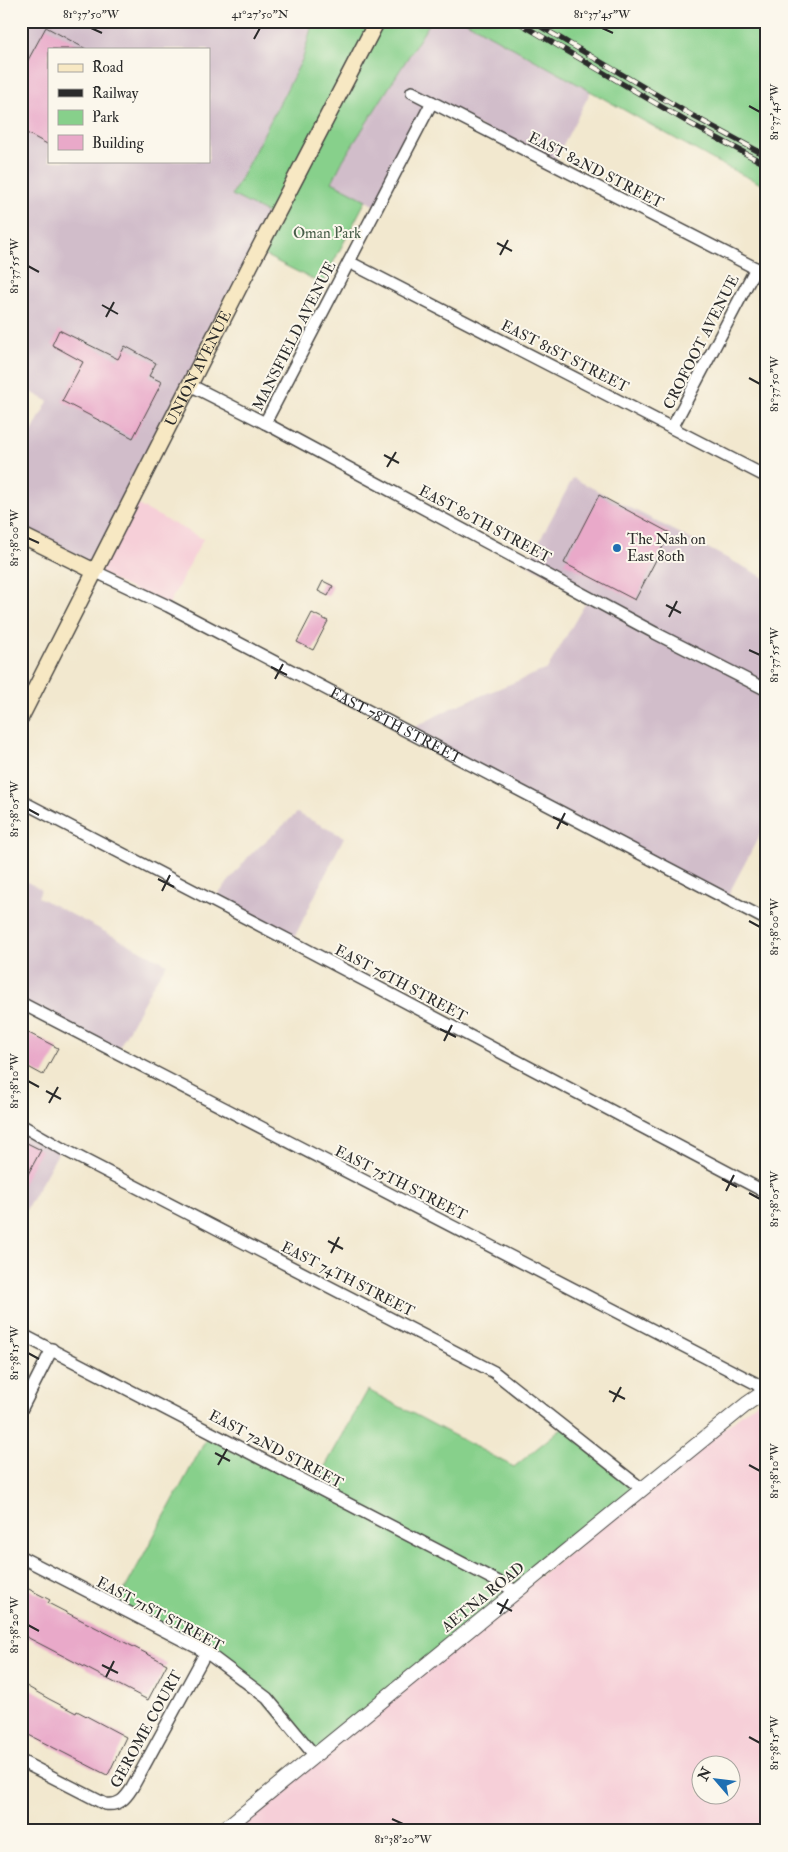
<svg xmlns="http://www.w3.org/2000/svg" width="788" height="1852" viewBox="0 0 788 1852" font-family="'IM FELL Double Pica',serif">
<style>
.built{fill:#f6cfd8;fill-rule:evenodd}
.industrial{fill:#d1bdca;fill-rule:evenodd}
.green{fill:#87d08b;stroke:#597e5b}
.building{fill:#e9a9c9}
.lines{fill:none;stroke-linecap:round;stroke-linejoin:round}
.minor-casing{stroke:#494744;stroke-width:14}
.tertiary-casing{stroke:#494744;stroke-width:16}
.secondary-casing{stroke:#494744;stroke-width:18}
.minor{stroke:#fff;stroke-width:11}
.tertiary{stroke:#fff;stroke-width:14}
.secondary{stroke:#f7e8c3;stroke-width:15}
.rail-casing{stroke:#2b2b2b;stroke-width:5.5}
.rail{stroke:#fbf7ec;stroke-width:4;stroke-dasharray:11;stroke-linecap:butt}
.ticks{fill:none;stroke:#2b2b2b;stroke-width:2}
.poi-dot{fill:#1f6fb2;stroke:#fbf7ec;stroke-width:2}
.labels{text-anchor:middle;stroke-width:4;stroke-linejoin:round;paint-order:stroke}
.street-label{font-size:15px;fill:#2b2b2b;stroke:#fbf7ec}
.park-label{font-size:15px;fill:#475d48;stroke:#fbf7ec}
.poi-label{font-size:15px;fill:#2b2b2b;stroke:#fbf7ec;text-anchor:start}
.neatline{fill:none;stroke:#2b2b2b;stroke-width:2}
.ticks-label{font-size:12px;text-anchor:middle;fill:#2b2b2b}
</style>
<rect width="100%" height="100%" fill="#fbf7ec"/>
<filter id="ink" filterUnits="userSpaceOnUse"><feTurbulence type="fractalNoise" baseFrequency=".02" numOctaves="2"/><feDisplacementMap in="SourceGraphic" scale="10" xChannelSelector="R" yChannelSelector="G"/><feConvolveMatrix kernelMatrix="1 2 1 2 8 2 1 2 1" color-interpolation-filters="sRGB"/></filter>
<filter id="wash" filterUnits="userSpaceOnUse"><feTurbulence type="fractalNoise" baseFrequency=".0096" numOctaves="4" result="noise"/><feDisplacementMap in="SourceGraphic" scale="20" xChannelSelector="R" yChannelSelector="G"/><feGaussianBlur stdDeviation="1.12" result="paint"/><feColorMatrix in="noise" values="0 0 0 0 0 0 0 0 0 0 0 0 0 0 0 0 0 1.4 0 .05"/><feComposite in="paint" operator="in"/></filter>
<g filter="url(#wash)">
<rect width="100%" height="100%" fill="#f2e8cf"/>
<!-- built -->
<g class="built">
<polygon points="130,501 203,539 168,606 94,571"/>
<path d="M767 1394V1831H222ZM700 1764H730V1794H700Z"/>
</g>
<!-- industrial -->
<g class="industrial">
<path d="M21 21H313L303 58 232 194 275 217 94 571 21 535V453L48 401 21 387ZM49 49H209V161H49Z"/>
<polygon points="431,21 465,21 591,91 553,164 432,102 377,207 332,183 343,160"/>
<polygon points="573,478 767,579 767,821 726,899 406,732 453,707 547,669 589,597 527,564"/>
<polygon points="297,813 344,837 292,942 213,901 249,856"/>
<polygon points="21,879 41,889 38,897 167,964 154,983 116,1053 21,1003"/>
<polygon points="21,1125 61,1148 21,1219"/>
</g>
<!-- green -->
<g class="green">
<polygon points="313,21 431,21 343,160 332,182 366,200 322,284 258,252 275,217 232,195 303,58"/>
<polygon points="465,21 767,21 767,187 717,162"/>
<polygon points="368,1390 514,1467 563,1427 642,1489 315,1756 237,1675 116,1606 210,1432 314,1486"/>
</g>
<g id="blocks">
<!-- building -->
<g class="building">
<polygon points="46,27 86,49 49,49 49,145 21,130 21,73"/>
<polygon points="59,330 118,359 125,346 156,363 149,376 162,382 133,438 62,401 83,362 52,345"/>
<polygon points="599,495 670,533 635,600 564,563"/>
<polygon points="323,581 333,586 328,596 318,591"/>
<polygon points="312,613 328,621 313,650 297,642"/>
<polygon points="21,1029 58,1048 43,1075 21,1063"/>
<polygon points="21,1140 41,1150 21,1187"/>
<polygon points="21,1585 50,1600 48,1603 167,1664 148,1700 21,1634"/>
<polygon points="21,1683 49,1699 76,1713 77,1711 126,1737 109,1773 107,1775 21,1731"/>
</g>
</g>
</g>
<g filter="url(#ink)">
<use href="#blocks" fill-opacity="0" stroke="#494744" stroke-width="1"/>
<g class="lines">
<defs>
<g id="minor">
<polyline points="412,92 767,274"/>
<polyline points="349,262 767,477"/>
<polyline points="190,385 265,423 655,633 767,690"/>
<polyline points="265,423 432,102"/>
<polyline points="672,428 756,268"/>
<path id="s1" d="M94 571 168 606 767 920"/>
<polyline points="21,801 292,942 767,1193"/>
<polyline points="21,1003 755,1383 765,1392"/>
<polyline points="21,1125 61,1148 494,1372 642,1489"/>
<polyline points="21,1334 516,1591"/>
<polyline points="21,1410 52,1349"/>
<polyline points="21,1557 206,1652 267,1698 315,1756"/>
<path d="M21 1761 105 1804C119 1806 125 1799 132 1788L206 1652"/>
</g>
<polyline id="tertiary" points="222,1831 748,1403 767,1390"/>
<g id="secondary">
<polyline points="21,535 94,571"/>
<path id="s2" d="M21 717 253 260 377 21"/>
</g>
</defs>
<!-- minor casing -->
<use href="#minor" class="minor-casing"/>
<!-- tertiary casing -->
<use href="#tertiary" class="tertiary-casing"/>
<!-- secondary casing -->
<use href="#secondary" class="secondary-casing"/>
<!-- minor -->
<use href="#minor" class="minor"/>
<!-- tertiary -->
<use href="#tertiary" class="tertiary"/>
<!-- secondary -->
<use href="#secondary" class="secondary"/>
<defs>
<g id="rail">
<polyline points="516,21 689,123 767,165"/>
<polyline points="531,21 693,116 767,156"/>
</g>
</defs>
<!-- rail casing -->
<use href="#rail" class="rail-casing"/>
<!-- rail -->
<use href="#rail" class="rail"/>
</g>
</g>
<!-- ticks -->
<path class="ticks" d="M91 28 102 33M602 28 613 33M254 39 260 28M749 106 760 112M497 243 512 251M500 255 508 240M28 266 39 272M102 305 118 314M106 317 114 302M749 378 760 384M384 455 399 463M387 467 396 452M28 538 39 543M666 605 681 613M669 617 677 601M749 650 760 655M271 667 287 675M275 679 283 664M28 809 39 815M553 817 568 825M557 829 565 813M158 879 174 887M162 891 170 875M749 921 760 927M440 1029 456 1037M444 1041 452 1025M28 1081 39 1087M46 1091 61 1099M49 1103 58 1087M722 1179 737 1187M726 1191 734 1175M749 1193 760 1199M328 1241 343 1249M331 1253 339 1237M28 1353 39 1359M609 1391 625 1399M613 1402 621 1387M215 1453 230 1461M218 1465 227 1449M749 1465 760 1471M497 1603 512 1611M500 1614 508 1599M28 1625 39 1631M102 1665 118 1673M106 1677 114 1661M749 1737 760 1743M392 1819 403 1824"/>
<!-- markers -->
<circle class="poi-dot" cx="617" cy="548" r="5"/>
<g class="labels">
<!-- street labels -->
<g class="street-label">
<text transform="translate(596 170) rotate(27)" y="5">EAST 82ND STREET</text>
<text transform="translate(294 336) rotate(-63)" y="5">MANSFIELD AVENUE</text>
<text transform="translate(701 342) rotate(-63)" y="5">CROFOOT AVENUE</text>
<text transform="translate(565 356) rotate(27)" y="5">EAST 81ST STREET</text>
<text dy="5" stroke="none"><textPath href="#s2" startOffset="391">UNION AVENUE</textPath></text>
<text transform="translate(485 524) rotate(28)" y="5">EAST 80TH STREET</text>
<text dy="5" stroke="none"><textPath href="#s1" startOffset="339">EAST 78TH STREET</textPath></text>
<text transform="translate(401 983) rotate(28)" y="5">EAST 76TH STREET</text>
<text transform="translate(401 1183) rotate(27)" y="5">EAST 75TH STREET</text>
<text transform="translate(348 1279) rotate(27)" y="5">EAST 74TH STREET</text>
<text transform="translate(276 1449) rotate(28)" y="5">EAST 72ND STREET</text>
<text transform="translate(483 1597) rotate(-39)" y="5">AETNA ROAD</text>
<text transform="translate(160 1614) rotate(28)" y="5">EAST 71ST STREET</text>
<text transform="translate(146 1729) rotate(-61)" y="5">GEROME COURT</text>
</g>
<!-- park labels -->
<g class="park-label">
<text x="327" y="238">Oman Park</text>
</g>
<!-- poi labels -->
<g class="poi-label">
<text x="627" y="544">The Nash on<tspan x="627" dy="17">East 80th</tspan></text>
</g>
</g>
<!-- margin -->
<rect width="788" height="1852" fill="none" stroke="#fbf7ec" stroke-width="55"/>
<!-- legend -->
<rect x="48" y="48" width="162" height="115" fill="#fbf7ec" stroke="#a8a59f"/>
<rect x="58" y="64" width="25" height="8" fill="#f7e8c3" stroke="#a8a59f"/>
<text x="92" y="72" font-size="15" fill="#2b2b2b">Road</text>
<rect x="58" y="89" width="25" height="8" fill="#2b2b2b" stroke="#a8a59f"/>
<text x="92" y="98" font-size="15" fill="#2b2b2b">Railway</text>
<rect x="58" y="110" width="25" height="15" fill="#87d08b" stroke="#a8a59f"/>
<text x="92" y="122" font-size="15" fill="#2b2b2b">Park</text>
<rect x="58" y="135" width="25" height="15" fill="#e9a9c9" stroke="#a8a59f"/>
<text x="92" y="148" font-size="15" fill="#2b2b2b">Building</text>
<!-- north arrow -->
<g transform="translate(716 1780) rotate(298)"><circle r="24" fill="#fbf7ec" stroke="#a8a59f"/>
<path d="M0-4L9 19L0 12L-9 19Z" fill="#1f6fb2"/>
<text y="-8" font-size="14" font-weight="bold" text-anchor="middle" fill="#2b2b2b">N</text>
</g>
<rect x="28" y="28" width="732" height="1796" class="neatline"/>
<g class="ticks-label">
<text x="91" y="18">81°37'50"W</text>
<text x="260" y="18">41°27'50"N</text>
<text x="602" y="18">81°37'45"W</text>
<text transform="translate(774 112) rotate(-90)" y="4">81°37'45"W</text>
<text transform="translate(14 266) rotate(-90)" y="4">81°37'55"W</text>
<text transform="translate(774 384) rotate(-90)" y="4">81°37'50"W</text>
<text transform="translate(14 538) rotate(-90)" y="4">81°38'00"W</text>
<text transform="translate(774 655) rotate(-90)" y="4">81°37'55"W</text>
<text transform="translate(14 809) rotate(-90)" y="4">81°38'05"W</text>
<text transform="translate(774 927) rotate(-90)" y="4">81°38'00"W</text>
<text transform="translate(14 1081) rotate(-90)" y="4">81°38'10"W</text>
<text transform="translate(774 1199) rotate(-90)" y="4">81°38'05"W</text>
<text transform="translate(14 1353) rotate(-90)" y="4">81°38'15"W</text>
<text transform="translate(774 1471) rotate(-90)" y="4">81°38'10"W</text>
<text transform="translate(14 1625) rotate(-90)" y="4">81°38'20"W</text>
<text transform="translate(774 1743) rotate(-90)" y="4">81°38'15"W</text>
<text x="403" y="1843">81°38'20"W</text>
</g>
</svg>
